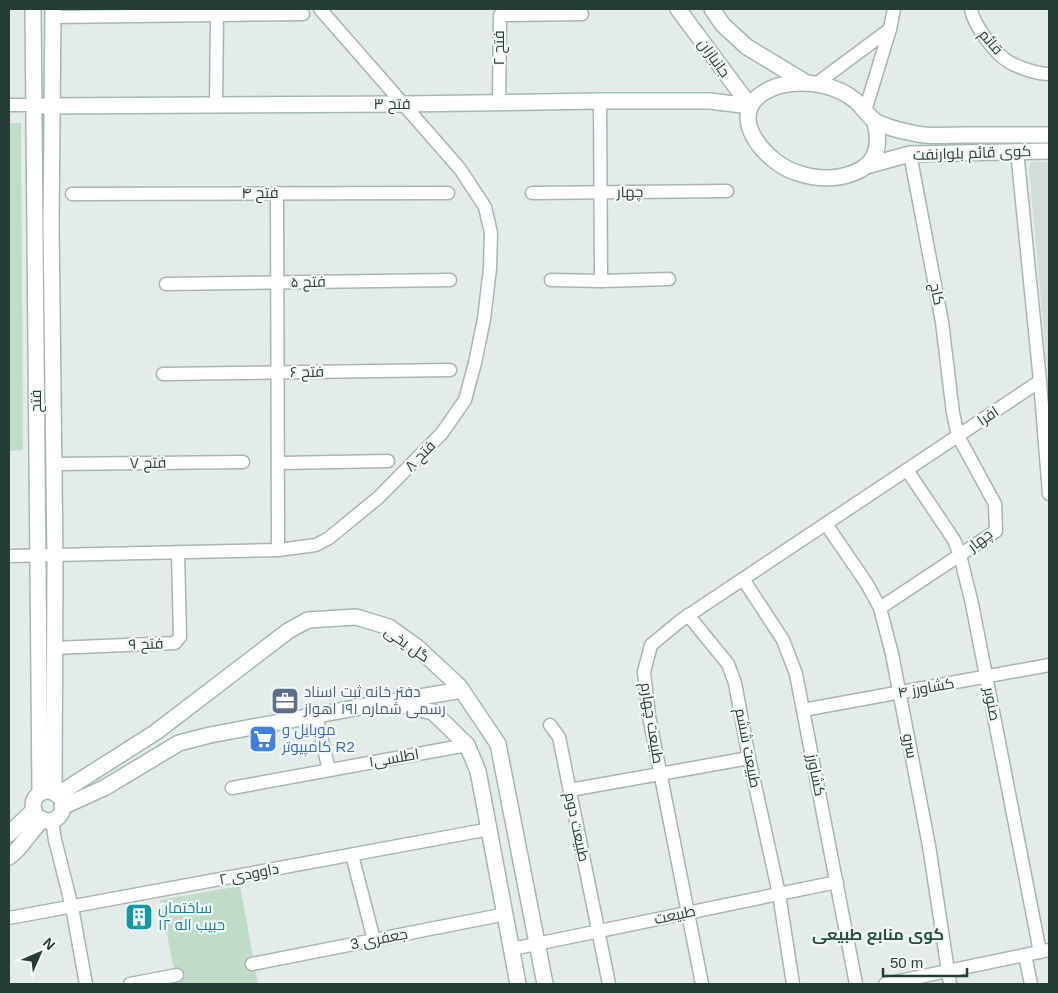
<svg xmlns="http://www.w3.org/2000/svg" width="1058" height="993" viewBox="0 0 1058 993" font-family="Helvetica,Cairo,sans-serif">
<style>
.built{fill:#d2dcd8}
.green{fill:#bedcc7}
.lines{fill:none;stroke-linecap:round;stroke-linejoin:round}
.street-casing{stroke:#a7b4b0;stroke-width:15}
.secondary-casing{stroke:#a3b7b1;stroke-width:18}
.street{stroke:#fff;stroke-width:12}
.secondary{stroke:#fff;stroke-width:15}
.labels{text-anchor:middle;stroke-width:4.5;stroke-linejoin:round;paint-order:stroke}
.street-label{font-size:15px;fill:#243d37;stroke:#f4f9f7}
.service-label{font-size:15px;fill:#4e5e75;stroke:#f4f9f7;text-anchor:start}
.shop-label{font-size:15px;fill:#366cbe;stroke:#f4f9f7;text-anchor:start}
.culture-label{font-size:15px;fill:#0d838f;stroke:#f4f9f7;text-anchor:start}
.neighbourhood-label{font-size:16px;font-weight:bold;fill:#224e44;stroke:#f4f9f7}
</style>
<rect width="100%" height="100%" fill="#e4ece9"/>
<!-- built -->
<polygon class="built" points="1031,162 1049,162 1049,385 1029,169"/>
<!-- green -->
<g class="green">
<polygon points="9,123 21,123 23,450 9,451"/>
<polygon points="240,886 258,984 177,984 160,900"/>
</g>
<g class="lines">
<defs>
<g id="street">
<path d="M971 9C973 24 995 54 1009 62 1020 68 1037 74 1049 74"/>
<polyline points="53,17 303,14"/>
<polyline points="816,84 890,29"/>
<polyline points="600,101 601,281 669,279"/>
<polyline points="499,103 500,15 582,14"/>
<polyline points="9,105 34,105"/>
<polyline points="216,105 217,15"/>
<polyline points="865,111 890,29 894,9"/>
<polyline points="277,193 278,550"/>
<polyline points="532,193 727,191"/>
<polyline points="72,194 448,193"/>
<polyline points="551,280 601,281"/>
<polyline points="166,284 450,280"/>
<polyline points="163,374 450,370"/>
<polyline points="1040,381 1049,494"/>
<polyline points="278,463 388,461"/>
<polyline points="54,464 243,462"/>
<polyline points="907,470 954,540 960,555 972,604 1040,952"/>
<polyline points="826,524 867,584 880,608 892,654 929,846 950,984"/>
<polyline points="9,556 278,550 316,545 329,538 379,497 442,433 465,400 475,363 484,319 490,268 491,233 485,207 460,169 320,9"/>
<polyline points="743,579 783,640 796,674 856,984"/>
<polyline points="880,608 996,531 995,504 958,436 953,413 942,322 910,154"/>
<polyline points="688,615 728,664 735,683 749,758 779,894 793,984"/>
<polyline points="54,648 175,643 180,637 178,552"/>
<polyline points="803,710 1049,665"/>
<polyline points="316,715 329,770"/>
<polyline points="550,725 559,737 609,984"/>
<polyline points="232,788 467,745"/>
<polyline points="570,790 749,758"/>
<polyline points="52,820 55,840 72,907 86,984"/>
<polyline points="352,855 374,940"/>
<polyline points="9,918 490,829"/>
<polyline points="512,949 837,882"/>
<polyline points="1025,955 1031,984"/>
<polyline points="252,964 506,914"/>
<polyline points="130,984 177,975"/>
<polyline points="702,984 649,716 644,672 651,645 680,621 1040,381 1017,151"/>
<polyline points="885,984 1049,950"/>
</g>
<g id="secondary">
<polyline points="33,9 40,793"/>
<polyline points="53,9 51,224 55,561 54,793"/>
<polyline points="678,9 750,106"/>
<polyline points="712,9 723,25 747,47 805,82"/>
<polyline points="44,106 404,104 600,101 710,101 750,106"/>
<path d="M874 120C880 139 880 159 860 170 841 180 818 180 798 173 768 165 725 117 763 93 771 88 779 85 788 84 811 81 837 85 856 101 862 106 867 115 874 120 885 128 904 131 917 134 931 137 948 135 962 135 991 135 1020 135 1049 135"/>
<polyline points="866,166 910,154 1049,151"/>
<polyline points="396,701 462,690"/>
<circle cx="48" cy="806" r="15"/>
<polyline points="57,795 156,732 288,631 308,620 356,617 389,627 417,647 459,686 498,744 545,984"/>
<polyline points="62,807 104,788 179,743 210,735 387,702 433,712 467,745 478,771 518,984"/>
<polyline points="9,834 34,810"/>
<polyline points="9,857 17,850 42,819"/>
</g>
</defs>
<!-- street casing -->
<use href="#street" class="street-casing"/>
<!-- secondary casing -->
<use href="#secondary" class="secondary-casing"/>
<!-- street -->
<use href="#street" class="street"/>
<!-- secondary -->
<use href="#secondary" class="secondary"/>
</g>
<!-- icons -->
<defs>
<symbol id="office-square" viewBox="-11 -11 22 22"><rect x="-9" y="-9" width="18" height="18" rx="4" fill="#5c6f8a" stroke="#f4f9f7"/><path d="M-6-3h4V-5.5h4V-3h4V5H-6ZM-1-4.5V-3h2v-1.5ZM-6 0V1H6V0Z" fill="#fff"/></symbol>
<symbol id="supermarket-square" viewBox="-11 -11 22 22"><rect x="-9" y="-9" width="18" height="18" rx="4" fill="#3f7fe0" stroke="#f4f9f7"/><path d="M-6-5.5h2.5l.6 2H6L4.5 2H-2.5L-4.4-4H-6ZM-1.5 3.2a1.3 1.3 0 1 0 .1 0ZM3 3.2a1.3 1.3 0 1 0 .1 0Z" fill="#fff"/></symbol>
<symbol id="building-square" viewBox="-11 -11 22 22"><rect x="-9" y="-9" width="18" height="18" rx="4" fill="#0f9aa8" stroke="#f4f9f7"/><path d="M-4-6H4V6H1V3H-1V6H-4ZM-2.5-4.3h1.7v1.8h-1.7ZM.8-4.3h1.7v1.8H.8ZM-2.5-1h1.7V.8h-1.7ZM.8-1h1.7V.8H.8Z" fill="#fff"/></symbol>
</defs>
<g fill-rule="evenodd">
<use href="#office-square" x="269" y="685" width="32" height="32"/>
<use href="#supermarket-square" x="247" y="723" width="32" height="32"/>
<use href="#building-square" x="123" y="901" width="32" height="32"/>
</g>
<g class="labels">
<!-- street labels -->
<g class="street-label">
<text transform="translate(991 42) rotate(50)" y="5">قائم</text>
<text transform="translate(499 48) rotate(-90)" y="5">فتح ۲</text>
<text transform="translate(714 58) rotate(54)" y="5">جانبازان</text>
<text x="392" y="109">فتح ۳</text>
<text transform="translate(972 153) rotate(-2)" y="5">کوی قائم بلوارنفت</text>
<text transform="translate(630 192) rotate(-1)" y="5">چهار</text>
<text x="260" y="198">فتح ۴</text>
<text transform="translate(308 282) rotate(-1)" y="5">فتح ۵</text>
<text transform="translate(937 294) rotate(79)" y="5">کاج</text>
<text transform="translate(307 372) rotate(-1)" y="5">فتح ۶</text>
<text transform="translate(36 401) rotate(-90)" y="5">فتح</text>
<text transform="translate(988 416) rotate(-34)" y="5">افرا</text>
<text transform="translate(420 456) rotate(-46)" y="5">فتح ۸</text>
<text transform="translate(148 463) rotate(-1)" y="5">فتح ۷</text>
<text transform="translate(980 540) rotate(-38)" y="5">چهار</text>
<text transform="translate(146 644) rotate(-2)" y="5">فتح ۹</text>
<text transform="translate(407 644) rotate(35)" y="5">گل یخی</text>
<text transform="translate(926 688) rotate(-10)" y="5">کشاورز ۴</text>
<text transform="translate(992 704) rotate(79)" y="5">صنوبر</text>
<text transform="translate(652 723) rotate(81)" y="5">طبیعت چهارم</text>
<text transform="translate(910 746) rotate(79)" y="5">سرو</text>
<text transform="translate(748 748) rotate(79)" y="5">طبیعت ششم</text>
<text transform="translate(394 758) rotate(-10)" y="5">اطلسی۱</text>
<text transform="translate(816 775) rotate(79)" y="5">کشاورز</text>
<text transform="translate(577 827) rotate(78)" y="5">طبیعت دوم</text>
<text transform="translate(249 874) rotate(-11)" y="5">داوودی ۲</text>
<text transform="translate(675 915) rotate(-12)" y="5">طبیعت</text>
<text transform="translate(379 939) rotate(-11)" y="5">3 جعفری</text>
</g>
<!-- service labels -->
<g class="service-label">
<text x="304" y="697">دفتر خانه ثبت اسناد<tspan x="304" dy="17">رسمی شماره ۱۹۱ اهواز</tspan></text>
</g>
<!-- shop labels -->
<g class="shop-label">
<text x="282" y="735">موبایل و<tspan x="282" dy="17">کامپیوتر R2</tspan></text>
</g>
<!-- culture labels -->
<g class="culture-label">
<text x="158" y="913">ساختمان<tspan x="158" dy="17">حبیب اله ۱۲</tspan></text>
</g>
<!-- neighbourhood labels -->
<g class="neighbourhood-label">
<text x="878" y="940">کوی منابع طبیعی</text>
</g>
</g>
<!-- border -->
<rect width="1058" height="993" fill="none" stroke="#243d37" stroke-width="20"/>
<!-- north arrow -->
<g transform="translate(40 953) rotate(45)" stroke="#f4f9f7" stroke-width="4" paint-order="stroke">
<path d="M0-4L9 19L0 12L-9 19Z" fill="#243d37"/>
<text y="-8" font-size="14" font-weight="bold" text-anchor="middle" fill="#243d37">N</text>
</g>
<!-- scale -->
<path d="M883 968v8h84v-8" fill="none" stroke="#243d37" stroke-width="2.5"/>
<text x="890" y="968" font-size="15" fill="#243d37" stroke="#f4f9f7" stroke-width="4" paint-order="stroke">50 m</text>
</svg>
